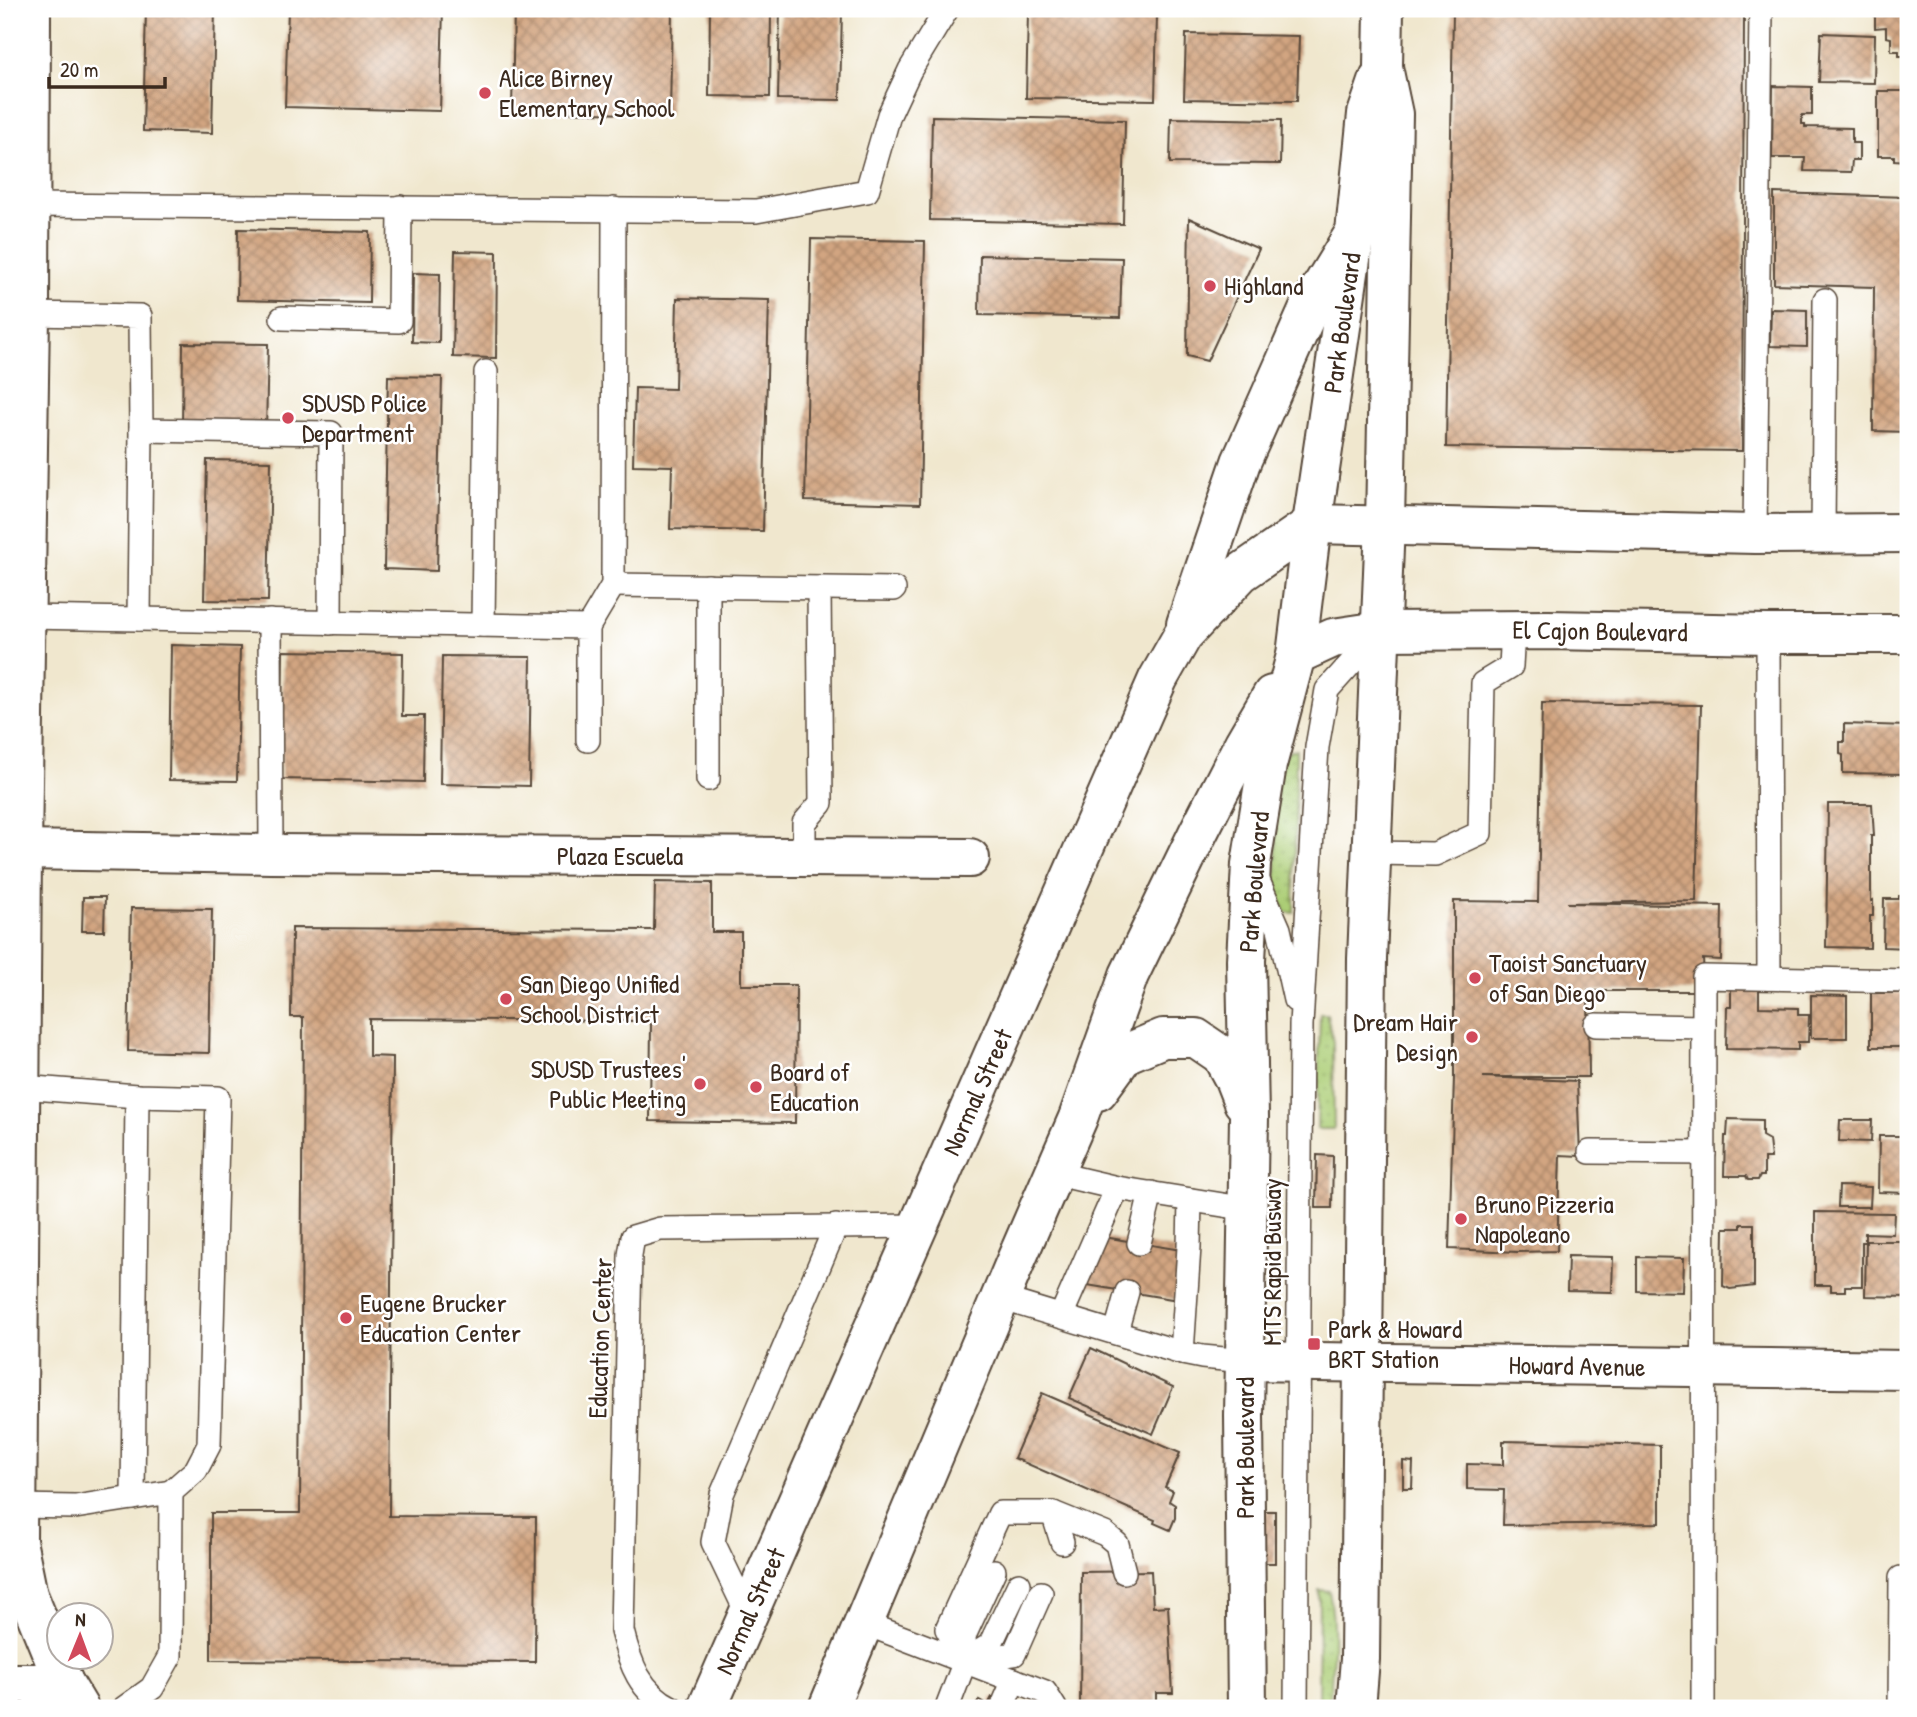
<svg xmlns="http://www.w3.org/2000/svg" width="1917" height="1717" viewBox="0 0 1917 1717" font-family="'Patrick Hand',sans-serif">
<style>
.grass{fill:url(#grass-dots);stroke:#747c4a;stroke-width:2}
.building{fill:url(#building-cross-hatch)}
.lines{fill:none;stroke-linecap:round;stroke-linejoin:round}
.lane-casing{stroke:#564638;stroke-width:26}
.street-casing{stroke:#564638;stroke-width:42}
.secondary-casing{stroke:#564638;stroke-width:42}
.primary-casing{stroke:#564638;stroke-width:42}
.lane{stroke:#fff;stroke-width:23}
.street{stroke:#fff;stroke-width:38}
.secondary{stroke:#fff;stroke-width:38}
.primary{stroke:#fff;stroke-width:38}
.poi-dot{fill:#d1495b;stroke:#fff;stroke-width:2.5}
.labels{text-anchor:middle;stroke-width:5;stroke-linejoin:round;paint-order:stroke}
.poi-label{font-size:26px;fill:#3b2a1e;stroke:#fff;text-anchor:start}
.street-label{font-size:26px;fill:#3b2a1e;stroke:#fff}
</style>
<defs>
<pattern id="grass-dots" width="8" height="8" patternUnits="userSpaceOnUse" patternTransform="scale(1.75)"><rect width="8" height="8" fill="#acce76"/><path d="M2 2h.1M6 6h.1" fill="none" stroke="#95b166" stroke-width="1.8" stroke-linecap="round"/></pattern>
<pattern id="building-cross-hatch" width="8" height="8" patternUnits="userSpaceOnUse" patternTransform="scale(1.75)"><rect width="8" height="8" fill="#d2a581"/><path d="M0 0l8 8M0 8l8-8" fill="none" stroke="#ac8769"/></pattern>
</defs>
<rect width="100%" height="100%" fill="#fff"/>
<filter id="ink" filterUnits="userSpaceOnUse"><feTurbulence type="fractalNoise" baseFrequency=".0143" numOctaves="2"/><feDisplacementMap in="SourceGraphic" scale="14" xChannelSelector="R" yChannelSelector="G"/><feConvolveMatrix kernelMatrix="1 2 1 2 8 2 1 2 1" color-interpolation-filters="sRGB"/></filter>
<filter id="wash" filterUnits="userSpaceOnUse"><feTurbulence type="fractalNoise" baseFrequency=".00686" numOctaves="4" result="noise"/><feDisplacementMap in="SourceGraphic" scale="28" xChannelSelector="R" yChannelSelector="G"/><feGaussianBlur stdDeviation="1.57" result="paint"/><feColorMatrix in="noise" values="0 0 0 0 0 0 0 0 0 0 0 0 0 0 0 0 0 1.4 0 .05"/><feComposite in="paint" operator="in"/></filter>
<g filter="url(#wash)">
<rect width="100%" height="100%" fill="#f0e7ce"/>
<!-- grass -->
<g class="grass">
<polygon points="1296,749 1294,913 1284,912 1276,879 1277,764 1289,751"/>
<polygon points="1320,1014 1327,1014 1333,1042 1334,1129 1317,1129"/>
<path d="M1319 1590 1329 1591C1337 1630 1332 1669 1329 1708H1318Z"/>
</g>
<g id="blocks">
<!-- building -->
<g class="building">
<polygon points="146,9 215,9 212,133 143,131"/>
<polygon points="288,9 443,9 440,111 285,107"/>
<polygon points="514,9 672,9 670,115 512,111"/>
<polygon points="710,9 771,9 770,97 709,96"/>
<polygon points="780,9 842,9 840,100 778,99"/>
<polygon points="1453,9 1744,9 1742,451 1446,447"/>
<polygon points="1875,9 1908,9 1908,56 1899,56 1899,51 1891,51 1891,38 1886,37 1886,27 1875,28"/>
<polygon points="1028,13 1157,15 1155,100 1026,98"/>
<polygon points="1821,33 1875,35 1874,83 1819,82"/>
<polygon points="1186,34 1299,36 1297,101 1184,99"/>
<polygon points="1773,86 1812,87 1812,115 1802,115 1802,124 1805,124 1805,127 1852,128 1852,143 1859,143 1859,160 1852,160 1851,172 1804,171 1805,158 1772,158"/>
<polygon points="1878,91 1908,91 1908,161 1894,160 1894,156 1878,156"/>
<polygon points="932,116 1125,120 1123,224 930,220"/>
<polygon points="1171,118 1281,120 1280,164 1170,163"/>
<polygon points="1774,193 1908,197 1908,432 1873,431 1874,287 1774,284"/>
<polygon points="1189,218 1259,249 1207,361 1187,356"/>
<polygon points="238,229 370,232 369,303 237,300"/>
<polygon points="811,239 925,241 920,504 805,501"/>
<polygon points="455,251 497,252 496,358 453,357"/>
<polygon points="980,255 1122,258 1120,318 979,315"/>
<polygon points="413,273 440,274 439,343 412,342"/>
<polygon points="677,298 769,300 763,531 670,529 672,466 633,465 635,388 675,389"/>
<polygon points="1771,309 1807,310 1807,347 1770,346"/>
<polygon points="183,343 268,344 266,431 182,430"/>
<polygon points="388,376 442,377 437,571 384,569"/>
<polygon points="207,460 271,461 268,601 204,600"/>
<polygon points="171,645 240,647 237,781 169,780"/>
<polygon points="283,651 403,653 402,716 424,716 423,782 281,779"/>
<polygon points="442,656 531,657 529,786 440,784"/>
<polygon points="1542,703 1701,705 1696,901 1567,903 1722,906 1721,960 1703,959 1704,977 1697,991 1588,991 1589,1077 1483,1077 1577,1081 1580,1156 1560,1155 1557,1251 1518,1252 1449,1249 1454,1077 1454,901 1538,902"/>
<polygon points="1844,724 1908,726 1908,774 1843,773 1843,755 1840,754 1840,742 1844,742"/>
<polygon points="1828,804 1872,804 1874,836 1871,836 1871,901 1873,900 1873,916 1870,916 1870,948 1826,947"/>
<polygon points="655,882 712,883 712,932 741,932 741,985 796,985 795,1123 650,1121 651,1021 369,1019 369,1056 393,1057 389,1516 536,1517 535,1662 211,1660 211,1513 300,1513 303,1017 291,1017 292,928 654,930"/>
<polygon points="1899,896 1908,896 1908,948 1883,947 1884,899 1899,899"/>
<polygon points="83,897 105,897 104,931 82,931"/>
<polygon points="131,908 212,909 209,1053 128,1051"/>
<polygon points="1731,986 1759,987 1759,1007 1798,1008 1798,1015 1809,1015 1808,1042 1798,1042 1798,1050 1726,1049 1727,1007 1731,1007"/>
<rect x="1871" y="993" width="37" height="54"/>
<polygon points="1811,995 1847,996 1847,1038 1811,1038"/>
<polygon points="1728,1119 1762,1120 1762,1136 1769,1140 1771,1158 1764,1158 1764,1176 1760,1176 1758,1180 1748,1180 1746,1176 1724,1176 1725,1136 1727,1136"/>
<polygon points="1840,1120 1872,1120 1871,1142 1839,1141"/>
<polygon points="1879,1136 1908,1136 1908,1193 1878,1192"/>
<polygon points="1317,1155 1333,1156 1332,1208 1316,1208"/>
<polygon points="1839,1186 1871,1187 1870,1207 1838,1207"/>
<polygon points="1815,1212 1894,1213 1893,1234 1865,1233 1865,1242 1862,1242 1862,1286 1845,1286 1845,1291 1831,1291 1831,1285 1815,1285"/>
<polygon points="1741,1224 1754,1224 1754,1286 1730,1289 1723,1286 1724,1228 1741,1228"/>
<polygon points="1104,1237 1187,1251 1178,1300 1081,1284"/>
<polygon points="1866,1241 1908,1241 1908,1297 1865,1296"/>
<polygon points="1568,1256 1613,1257 1612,1292 1567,1291"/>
<polygon points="1637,1257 1684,1258 1683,1292 1637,1291"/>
<polygon points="1091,1348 1173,1387 1153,1434 1069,1398"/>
<polygon points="1042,1393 1180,1453 1165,1487 1173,1491 1169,1501 1175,1505 1175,1518 1170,1530 1154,1523 1155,1520 1014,1458"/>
<polygon points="1503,1441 1660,1445 1660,1523 1503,1525 1504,1490 1467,1489 1467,1464 1503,1465"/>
<polygon points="1403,1461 1413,1462 1412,1488 1403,1488"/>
<rect x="1260" y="1511" width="15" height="52"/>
<polygon points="1151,1571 1153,1607 1168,1606 1173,1693 1156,1693 1156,1708 1080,1708 1081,1572"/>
<polygon points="992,1697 1017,1708 975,1708 979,1700 988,1705"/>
</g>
</g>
</g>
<g filter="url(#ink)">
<use href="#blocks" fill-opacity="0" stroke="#564638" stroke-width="2"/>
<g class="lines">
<defs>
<g id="lane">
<polyline points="29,205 756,211 867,191 889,115 910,70 947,9"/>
<polyline points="30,314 140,316 141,430"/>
<polyline points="282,318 399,321 400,207"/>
<polyline points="1823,533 1825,300"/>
<polyline points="1755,534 1761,9"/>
<polyline points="613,585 894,589"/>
<polyline points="26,617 588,627 588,740"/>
<polyline points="139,619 141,430 331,433 330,623"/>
<polyline points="270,621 271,854"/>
<polyline points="483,625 486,372"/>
<polyline points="588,627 613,585 614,209"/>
<polyline points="1768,634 1769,978"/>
<polyline points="708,779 708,586"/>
<polyline points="1371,853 1435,854 1480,833 1483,683 1511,666 1513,630"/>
<polyline points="804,857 804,823 821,803 819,588"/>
<polyline points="1256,876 1279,929 1295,1000"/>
<polyline points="1596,1025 1704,1027"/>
<polyline points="21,1087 137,1096 218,1098 209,1445 196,1470 171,1492"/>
<polyline points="1590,1152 1704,1153"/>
<polyline points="1053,1173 1117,1188 1248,1209"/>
<polyline points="1139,1243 1151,1193"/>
<polyline points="1000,1298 1182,1353 1202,1357 1246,1361"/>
<polyline points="1061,1316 1117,1188"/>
<polyline points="1116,1332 1127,1292"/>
<polyline points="1182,1353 1189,1247 1190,1200"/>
<polyline points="133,1498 137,1096"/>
<polyline points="17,1506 75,1507 171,1492 170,1656 152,1688 124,1708"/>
<polyline points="1053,1513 1062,1542"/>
<polyline points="748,1615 713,1542 722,1494 836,1226"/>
<polyline points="864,1623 1045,1692 1055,1708"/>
<polyline points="968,1659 990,1645 1019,1584"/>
<polyline points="965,1661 947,1629 1000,1513 1053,1513 1105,1534 1117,1544 1124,1572"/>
<polyline points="968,1661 1014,1654 1041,1593"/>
<polyline points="1004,1703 1014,1680"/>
<path d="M672 1708C640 1692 630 1664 622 1631L630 1255 633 1237 660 1229 918 1226"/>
<polyline points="947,1708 965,1661 964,1636 994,1571"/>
<polyline points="1296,1708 1301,1025 1317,747 1327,690 1380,631"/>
<polyline points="1703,1708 1704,977 1908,981"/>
<polyline points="1900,1708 1901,1578"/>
</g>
<g id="street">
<polyline points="22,850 271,854 970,858"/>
<polyline points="9,1683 64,1683"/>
</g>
<g id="secondary">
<polyline points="31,9 30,314 22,850 17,1541 28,1595 64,1683 79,1708"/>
<polyline points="1384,9 1383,67 1393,114 1385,524"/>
<polyline points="1312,524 1355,232 1367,114 1379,79"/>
<polyline points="1246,1361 1908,1370"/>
</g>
<g id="primary">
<polyline points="1312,524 1755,534 1908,533"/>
<polyline points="1186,624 1241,462 1311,304 1355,232"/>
<polyline points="1296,655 1333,638 1380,631 1548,630 1768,634 1908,634"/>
<polyline points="1098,1091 1125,1054 1163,1038 1196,1038 1221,1055 1234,1079 1243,1102"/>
<polyline points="707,1708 1158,679 1183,635 1241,573 1312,524"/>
<polyline points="828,1708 1017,1258 1078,1118 1129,975 1198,833 1244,743 1272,695"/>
<polyline points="1247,1708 1244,1416 1249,1117 1246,960 1251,864 1267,765 1296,655 1312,524"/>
<polyline points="1356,1708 1360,1659 1367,959 1385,524"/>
</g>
</defs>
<!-- lane casing -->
<use href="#lane" class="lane-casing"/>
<!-- street casing -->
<use href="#street" class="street-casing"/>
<!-- secondary casing -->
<use href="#secondary" class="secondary-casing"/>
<!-- primary casing -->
<use href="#primary" class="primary-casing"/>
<!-- lane -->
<use href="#lane" class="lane"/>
<!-- street -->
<use href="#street" class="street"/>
<!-- secondary -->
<use href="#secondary" class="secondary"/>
<!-- primary -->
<use href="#primary" class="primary"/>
</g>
</g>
<!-- markers -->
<g class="poi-dot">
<circle cx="485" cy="93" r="7"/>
<circle cx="1210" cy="286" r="7"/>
<circle cx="288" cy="418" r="7"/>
<circle cx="1475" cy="978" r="7"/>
<circle cx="506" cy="999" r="7"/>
<circle cx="1472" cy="1037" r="7"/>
<circle cx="700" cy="1084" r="7"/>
<circle cx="756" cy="1087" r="7"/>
<circle cx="1461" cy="1219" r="7"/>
<circle cx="346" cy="1318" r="7"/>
<rect x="1307" y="1337" width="14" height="14" rx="3.5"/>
</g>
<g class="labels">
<!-- poi labels -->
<g class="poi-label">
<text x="499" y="87">Alice Birney<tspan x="499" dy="30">Elementary School</tspan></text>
<text x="1224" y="295">Highland</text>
<text x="302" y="412">SDUSD Police<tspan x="302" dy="30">Department</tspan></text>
<text x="1489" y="972">Taoist Sanctuary<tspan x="1489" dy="30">of San Diego</tspan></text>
<text x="520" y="993">San Diego Unified<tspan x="520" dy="30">School District</tspan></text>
<text x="1458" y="1031" text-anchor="end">Dream Hair<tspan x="1458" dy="30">Design</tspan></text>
<text x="686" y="1078" text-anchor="end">SDUSD Trustees'<tspan x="686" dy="30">Public Meeting</tspan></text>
<text x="770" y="1081">Board of<tspan x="770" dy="30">Education</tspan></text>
<text x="1475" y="1213">Bruno Pizzeria<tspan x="1475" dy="30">Napoleano</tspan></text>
<text x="360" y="1312">Eugene Brucker<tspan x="360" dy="30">Education Center</tspan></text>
<text x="1328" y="1338">Park &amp; Howard<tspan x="1328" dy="30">BRT Station</tspan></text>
</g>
<!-- street labels -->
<g class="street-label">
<text transform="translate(1342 323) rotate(-82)" y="9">Park Boulevard</text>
<text transform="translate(1600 631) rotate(1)" y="9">El Cajon Boulevard</text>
<text x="620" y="865">Plaza Escuela</text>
<text transform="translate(1254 882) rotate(-85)" y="9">Park Boulevard</text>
<text transform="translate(977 1092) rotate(-66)" y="9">Normal Street</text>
<text transform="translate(1272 1262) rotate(-90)" y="9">MTS Rapid Busway</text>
<text transform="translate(600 1338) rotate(-88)" y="9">Education Center</text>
<text transform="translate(1577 1366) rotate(1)" y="9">Howard Avenue</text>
<text transform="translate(1245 1448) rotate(-90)" y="9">Park Boulevard</text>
<text transform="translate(750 1611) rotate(-66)" y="9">Normal Street</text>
</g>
</g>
<!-- margin -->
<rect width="1917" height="1717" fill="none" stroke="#fff" stroke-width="35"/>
<!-- north arrow -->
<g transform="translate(80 1636) rotate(1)"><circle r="33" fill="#ffffff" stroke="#b1aaa5" stroke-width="2"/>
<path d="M0-5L12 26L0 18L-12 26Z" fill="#d1495b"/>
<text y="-10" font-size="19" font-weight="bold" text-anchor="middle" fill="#3b2a1e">N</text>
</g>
<!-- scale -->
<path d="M49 77v10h116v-10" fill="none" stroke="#3b2a1e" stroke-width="3.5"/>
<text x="60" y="77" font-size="21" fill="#3b2a1e" stroke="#ffffff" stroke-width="5" paint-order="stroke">20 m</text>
</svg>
